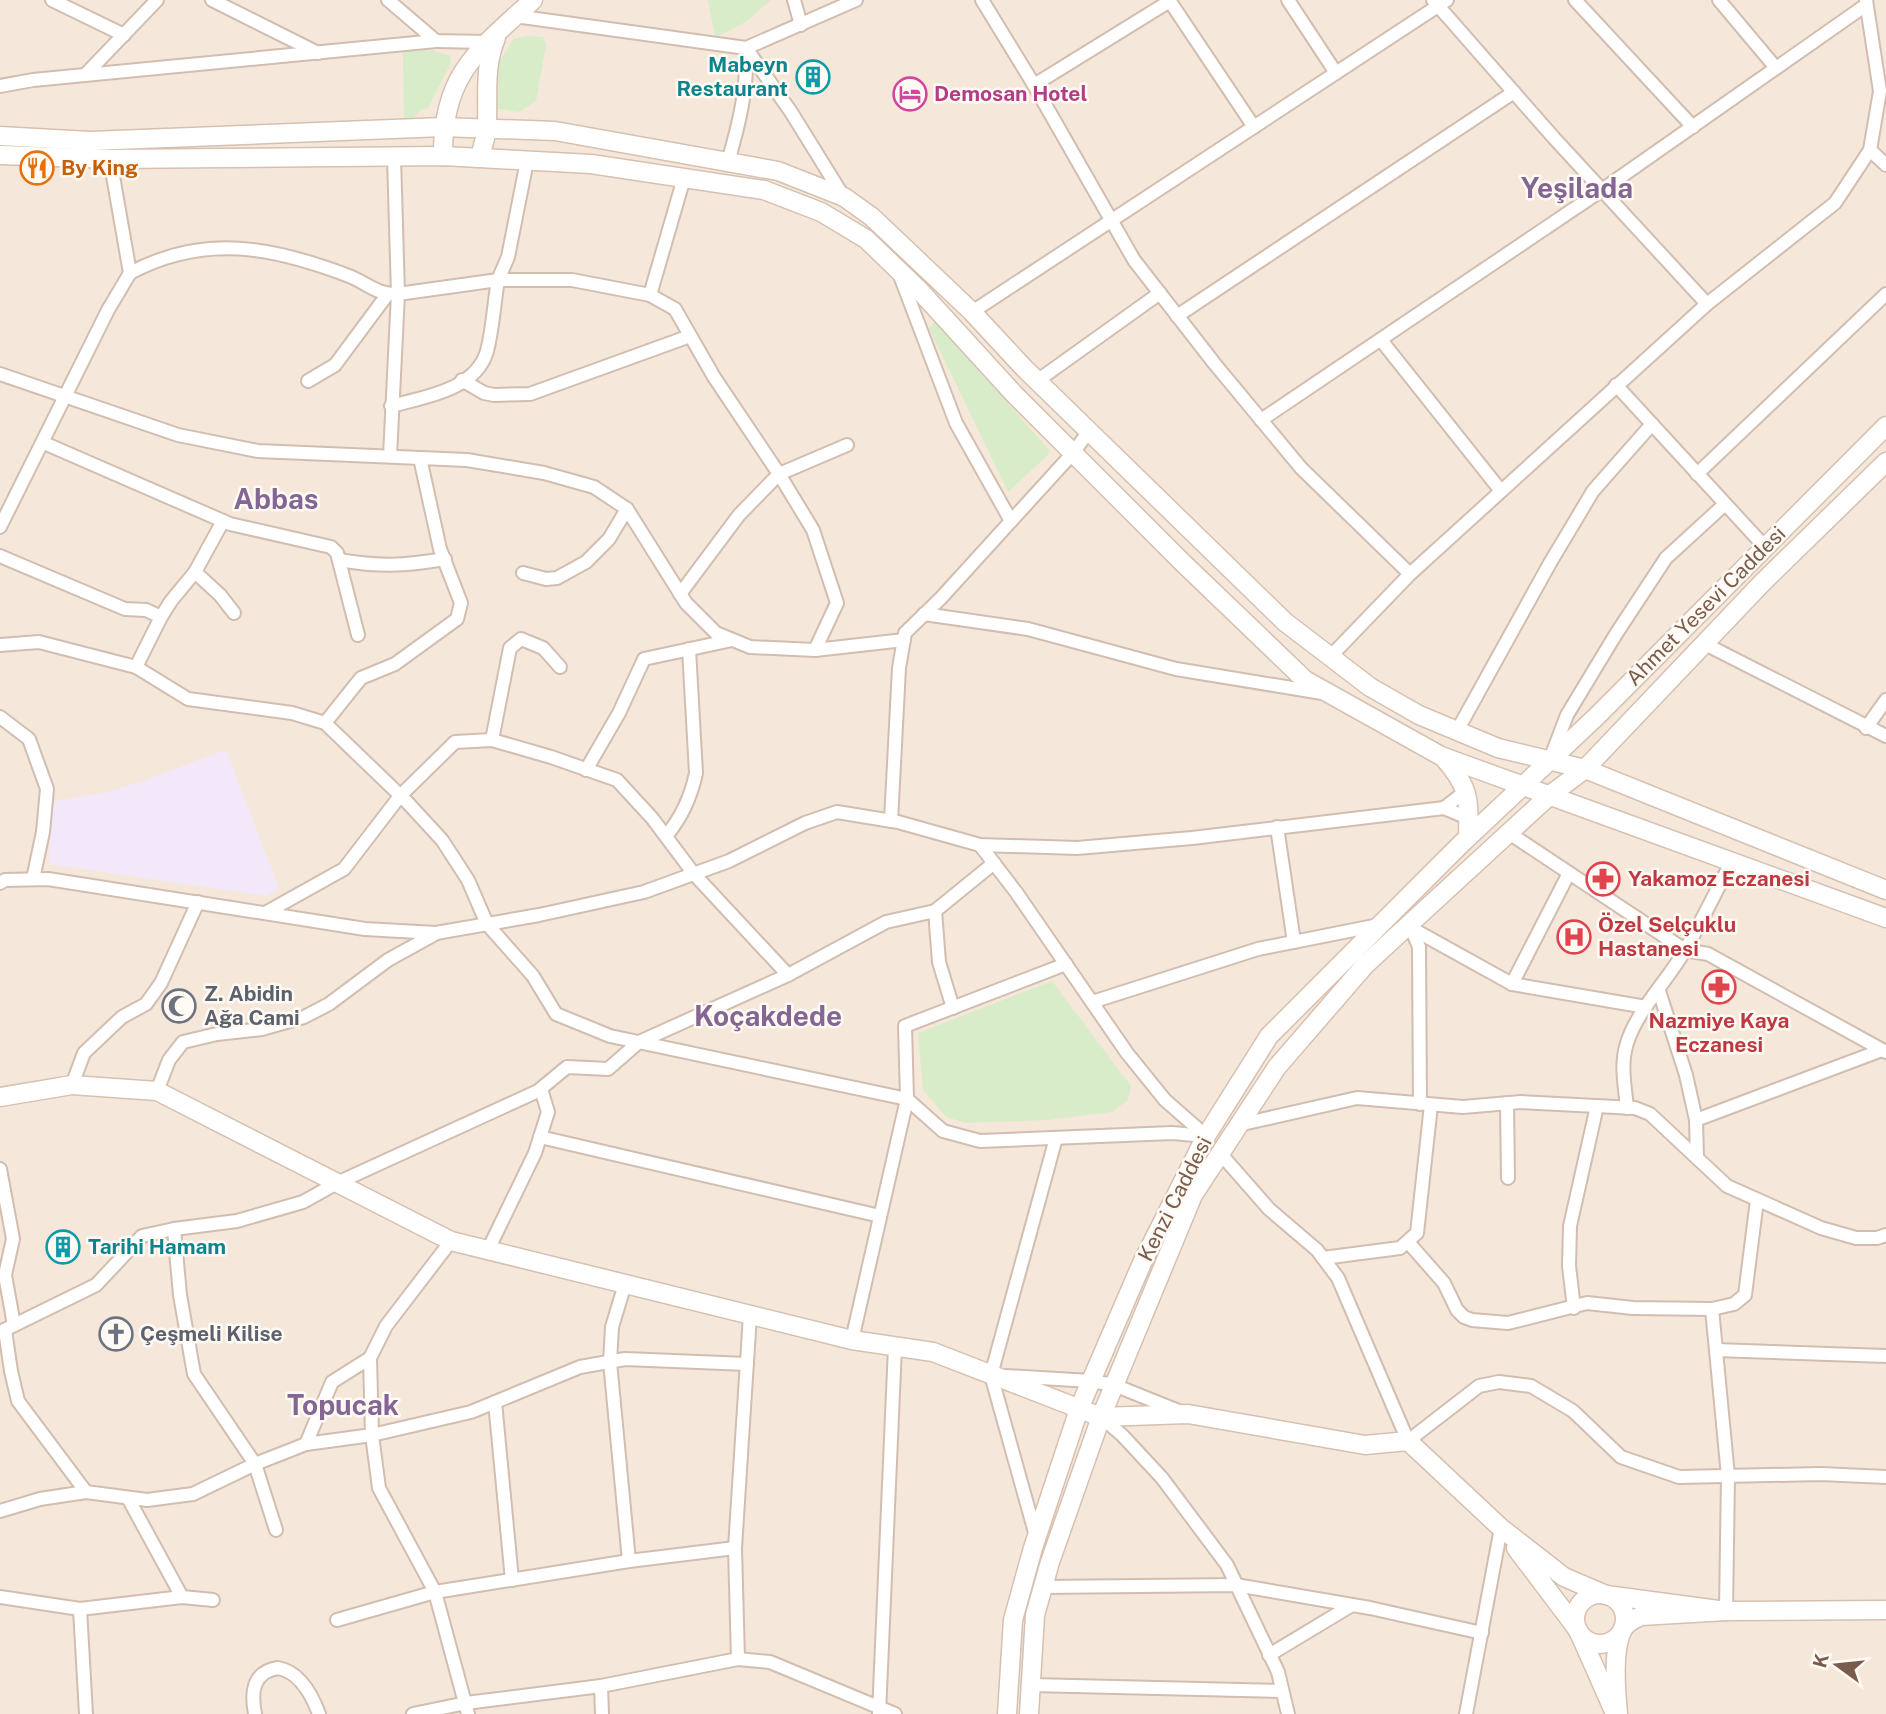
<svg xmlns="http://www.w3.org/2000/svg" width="1886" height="1714" viewBox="0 0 1886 1714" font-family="'Public Sans',sans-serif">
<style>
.residential{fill:#f5e8da}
.education{fill:#f3e8fa}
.green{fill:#d8ecc9}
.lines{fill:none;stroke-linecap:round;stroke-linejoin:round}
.street-casing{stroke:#d1beb0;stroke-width:16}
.secondary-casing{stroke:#d6c0b0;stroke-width:21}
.street{stroke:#fff;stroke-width:12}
.secondary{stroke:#fff;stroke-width:18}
.labels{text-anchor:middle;stroke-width:5;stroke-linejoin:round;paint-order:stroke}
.culture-label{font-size:21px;font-weight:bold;fill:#0d838f;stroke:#fffaf3;text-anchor:end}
.hotel-label{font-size:21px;font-weight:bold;fill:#b23c85;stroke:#fffaf3;text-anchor:start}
.food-label{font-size:21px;font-weight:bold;fill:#c56008;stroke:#fffaf3;text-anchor:start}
.street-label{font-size:21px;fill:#7a5c4d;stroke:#fffaf3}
.health-label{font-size:21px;font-weight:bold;fill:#be3a42;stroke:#fffaf3;text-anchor:start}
.worship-label{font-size:21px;font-weight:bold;fill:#5b616d;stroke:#fffaf3;text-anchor:start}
.district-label{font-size:28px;font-weight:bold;fill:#846695;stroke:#fffaf3}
</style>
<rect width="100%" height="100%" fill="#fdf6ec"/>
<!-- residential -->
<rect class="residential" x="0" y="0" width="1886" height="1714"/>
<!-- education -->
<polygon class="education" points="226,750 279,888 267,896 49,864 50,802 108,792 140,782"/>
<!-- green -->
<g class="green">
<polygon points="708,0 771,0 747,21 715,38"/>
<polygon points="527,36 543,37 546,45 536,101 519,112 494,108 489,86 500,60 514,39"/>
<polygon points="432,50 450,56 451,63 428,108 421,110 411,120 404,120 403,52"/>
<polygon points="935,321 1051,452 1008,492 929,328"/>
<polygon points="1052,981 1131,1086 1128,1100 1112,1112 1048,1120 966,1123 946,1117 923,1090 918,1033"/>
</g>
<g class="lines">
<defs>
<g id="street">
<polyline points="52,0 124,35"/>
<polyline points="212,0 318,53"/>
<polyline points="388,0 436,41 487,42"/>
<polyline points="794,0 801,25"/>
<polyline points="982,0 1034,85 1134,260 1214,363 1301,468 1410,574"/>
<polyline points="1169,0 1254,127"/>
<polyline points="1288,0 1336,73"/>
<polyline points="1433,0 1554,138 1707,304"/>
<polyline points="1575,0 1693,127"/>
<polyline points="1719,0 1776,68"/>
<polyline points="515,16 746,48 791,112 843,196"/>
<polyline points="85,75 157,0"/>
<polyline points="1034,85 1170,1"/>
<polyline points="0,86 33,80 436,41"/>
<polyline points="1870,150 1886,165"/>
<path d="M728 162C739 124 748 88 746 48L856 0"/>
<path d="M130 273C205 233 273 247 349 276 367 283 377 295 398 294L394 157"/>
<polyline points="899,273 956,423 1011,521"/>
<polyline points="650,295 684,178"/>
<polyline points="972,312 1447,0"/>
<polyline points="1177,316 1514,92"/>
<polyline points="1381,340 1501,491"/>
<polyline points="0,374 178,435 258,451 467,460 544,473 594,487 627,509 686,603 716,633 750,647 815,650 904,640"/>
<polyline points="462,380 484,393 494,395 530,394 690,336"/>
<polyline points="308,381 335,365 387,295"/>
<polyline points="1037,381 1160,293"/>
<polyline points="1616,385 1765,547"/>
<path d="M391 406C424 397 476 390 487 351 493 328 494 303 498 280H572L650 295 675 309 714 377 779 474 813 530 837 603 815 650"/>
<polyline points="1261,420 1602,190 1866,5"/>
<polyline points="44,443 230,524 331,547 337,553 358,635"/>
<polyline points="390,456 398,294 498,280 508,257 527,161"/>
<polyline points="1697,474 1886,294"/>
<polyline points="0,527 108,310 130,273 110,159"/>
<polyline points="0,556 125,609 146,610 161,617"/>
<path d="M339 560C381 567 403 566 445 559"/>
<polyline points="195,572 220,595 234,613"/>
<polyline points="523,573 546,579 557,578 586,562 609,539 627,509"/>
<polyline points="680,594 739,515 779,474 847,445"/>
<polyline points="924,614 1028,629 1176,669 1322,693"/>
<polyline points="1705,644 1886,736"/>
<polyline points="0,645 39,642 136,667 188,699 292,713 325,723 407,802 442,840 468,880 487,924 533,976 556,1014 610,1036 907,1099 943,1131 980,1141 1172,1133 1206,1136"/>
<polyline points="1330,657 1410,574 1707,304 1835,203 1870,150 1880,91 1866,0"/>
<polyline points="136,667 161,617 171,601 195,572 223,521"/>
<polyline points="0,717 29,739 47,789 43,832 33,879"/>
<polyline points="325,723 361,678 395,664 457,619 461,603 440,549 420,458"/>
<polyline points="1866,728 1886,700"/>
<polyline points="1457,731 1550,563 1593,491 1652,424"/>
<polyline points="492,740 510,648 521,639 543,648 560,667"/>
<polyline points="1551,757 1567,715 1616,634 1666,558 1725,504"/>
<polyline points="586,770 619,713 644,659 732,640"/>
<polyline points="1444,808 1466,791"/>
<polyline points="891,821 899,668 905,633 941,598 1073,453 1089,431"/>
<polyline points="1277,827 1294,942"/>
<polyline points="1509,833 1685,950 1708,954 1886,1052"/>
<path d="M666 836C682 817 691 797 696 773L689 649"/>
<polyline points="980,845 1016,892 1127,1053 1165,1100 1206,1136"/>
<polyline points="0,883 5,880 48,879 365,929 436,933 539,915 644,892 729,861 805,823 837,812 898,822 980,845 1077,848 1192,838 1444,808 1468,818"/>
<polyline points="935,911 939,962 953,1008"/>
<polyline points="267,912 344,869 400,796 455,742 492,740 551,757 617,780 652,818 694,874 788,975"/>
<polyline points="1411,928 1512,984 1569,873"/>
<polyline points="1411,928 1419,947 1420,1104"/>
<polyline points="1512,984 1646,1007"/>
<polyline points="1659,991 1686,1075 1696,1120 1697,1158"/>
<polyline points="1092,1002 1258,949 1379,925"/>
<polyline points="72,1085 84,1053 122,1017 146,1004 161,983 198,902"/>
<polyline points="157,1091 169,1060 183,1042 217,1034 262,1029 304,1017 329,1004 388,960 435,934"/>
<polyline points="1507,1103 1508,1178"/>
<path d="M1627 1108C1625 1086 1620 1065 1627 1043 1637 1011 1666 982 1684 952 1701 923 1716 891 1732 861"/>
<polyline points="1696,1120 1882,1050"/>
<polyline points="1238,1125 1357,1098 1463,1107 1521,1102 1635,1108 1650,1114 1727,1186 1821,1228 1856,1238 1877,1238 1886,1235"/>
<polyline points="540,1137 880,1216"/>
<polyline points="1219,1152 1269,1209 1317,1250 1338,1278 1408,1441 1479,1386 1499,1382 1531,1386 1573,1411 1621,1457 1679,1477 1821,1474 1886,1477"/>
<polyline points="0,1169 13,1239 5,1275 14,1325"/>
<polyline points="174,1229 180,1295 194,1374 255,1464 276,1530"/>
<polyline points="451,1241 386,1326 370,1358 372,1435 379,1488 435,1592 468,1714"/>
<polyline points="1408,1242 1444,1283 1457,1310 1464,1317 1472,1320 1508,1323 1587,1303 1633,1308 1712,1309 1734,1304 1745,1295 1757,1200"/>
<polyline points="488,1250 535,1153 548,1112 541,1089"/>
<polyline points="1323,1258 1400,1248 1417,1233 1431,1105"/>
<polyline points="625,1284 612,1327 610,1362 629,1561"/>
<polyline points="1574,1308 1569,1266 1570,1226 1597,1106"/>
<polyline points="1712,1309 1728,1476 1726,1611"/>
<polyline points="5,1330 11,1371 18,1401 86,1492"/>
<polyline points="0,1332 96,1285 142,1236 174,1229 237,1221 303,1202 337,1183 538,1091 567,1067 608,1069 639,1042 788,975 886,922 935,911 994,863"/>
<polyline points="852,1340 907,1099 905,1026 1066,964"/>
<polyline points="1716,1350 1886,1356"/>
<polyline points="1006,1376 1091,1381 1114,1385 1181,1412"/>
<polyline points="495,1402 512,1580"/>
<polyline points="1101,1417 1122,1435 1162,1478 1227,1565 1278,1672 1288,1714"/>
<polyline points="306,1444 332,1382 370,1358"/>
<polyline points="128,1498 182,1597"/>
<polyline points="0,1511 40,1499 86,1492 147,1500 193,1494 255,1464 306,1444 372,1435 471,1412 580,1367 625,1359 747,1364"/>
<polyline points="1036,1536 991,1375 1056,1138"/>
<polyline points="1043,1587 1236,1585 1370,1608 1482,1633"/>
<polyline points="0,1597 80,1609 182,1597 213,1600"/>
<polyline points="80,1609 86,1714"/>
<polyline points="337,1620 435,1592 629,1561 735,1548"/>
<polyline points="1269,1655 1352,1605"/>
<polyline points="738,1659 735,1548 750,1315"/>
<polyline points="1031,1685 1282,1691"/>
<polyline points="601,1686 602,1714"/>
<path d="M255 1714C251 1693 252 1672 278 1668 300 1672 312 1695 319 1714"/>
<polyline points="413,1714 466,1703 601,1686 738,1659 770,1662 895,1714"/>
<polyline points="879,1714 895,1347"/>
<polyline points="1466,1714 1501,1528"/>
</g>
<g id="secondary">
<polyline points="0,136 90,141 443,127 555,131 778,171 844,197 872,217 972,312 1024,368 1285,622 1370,687 1419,715 1498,748 1585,769 1886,890"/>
<polyline points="0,155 110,159 443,156 591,164 764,190 821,212 866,239 920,291 1014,394 1182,562 1305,680 1441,756 1886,918"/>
<path d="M443 156C442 75 477 51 533 0"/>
<path d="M480 157C482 147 487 136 487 125 488 95 484 66 496 38"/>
<path d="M1444 758C1470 788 1469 799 1468 837"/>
<polyline points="0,1097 72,1085 157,1091 451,1241 852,1340 933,1352 1101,1417 1188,1414 1365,1445 1408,1441 1501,1528 1564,1577 1606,1595 1726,1611"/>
<polyline points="1516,1548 1578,1630 1613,1709"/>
<circle cx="1600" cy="1619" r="25"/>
<polyline points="1007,1714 1013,1620 1033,1548 1079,1409 1142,1263 1206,1136 1269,1036 1461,844 1597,716 1886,426"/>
<polyline points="1029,1714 1035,1615 1050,1562 1101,1417 1193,1195 1277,1067 1366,964 1550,795 1585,769 1763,582 1886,462"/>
<path d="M1618 1714C1616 1691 1612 1650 1623 1629 1627 1622 1634 1619 1641 1616L1726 1611 1886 1610"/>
</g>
</defs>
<!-- street casing -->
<use href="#street" class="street-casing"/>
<!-- secondary casing -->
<use href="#secondary" class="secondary-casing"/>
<!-- street -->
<use href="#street" class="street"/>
<!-- secondary -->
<use href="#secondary" class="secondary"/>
</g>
<!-- icons -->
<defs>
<symbol id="building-ring" viewBox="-11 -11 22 22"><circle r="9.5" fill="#fffaf3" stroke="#0f9aa8" stroke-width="1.5"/><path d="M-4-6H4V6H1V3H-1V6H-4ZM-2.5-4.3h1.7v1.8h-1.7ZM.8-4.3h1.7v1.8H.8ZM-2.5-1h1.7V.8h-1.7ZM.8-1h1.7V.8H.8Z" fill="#0f9aa8"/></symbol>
<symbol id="hotel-ring" viewBox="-11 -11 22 22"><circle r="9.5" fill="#fffaf3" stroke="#d1479c" stroke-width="1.5"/><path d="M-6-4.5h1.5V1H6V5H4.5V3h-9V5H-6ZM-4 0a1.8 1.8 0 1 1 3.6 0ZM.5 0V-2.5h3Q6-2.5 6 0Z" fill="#d1479c"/></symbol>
<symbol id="restaurant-ring" viewBox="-11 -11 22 22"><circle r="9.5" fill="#fffaf3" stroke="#e8710a" stroke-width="1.5"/><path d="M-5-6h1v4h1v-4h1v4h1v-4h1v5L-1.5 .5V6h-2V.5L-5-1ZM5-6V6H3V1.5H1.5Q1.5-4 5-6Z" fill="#e8710a"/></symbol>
<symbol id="pharmacy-ring" viewBox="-11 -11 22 22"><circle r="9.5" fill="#fffaf3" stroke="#e0444e" stroke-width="1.5"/><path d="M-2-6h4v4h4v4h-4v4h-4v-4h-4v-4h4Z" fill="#e0444e"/></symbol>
<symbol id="hospital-ring" viewBox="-11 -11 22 22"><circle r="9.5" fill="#fffaf3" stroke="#e0444e" stroke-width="1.5"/><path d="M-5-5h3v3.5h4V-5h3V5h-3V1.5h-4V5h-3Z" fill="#e0444e"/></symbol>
<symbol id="mosque-ring" viewBox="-11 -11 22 22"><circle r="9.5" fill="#fffaf3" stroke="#6b7280" stroke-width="1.5"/><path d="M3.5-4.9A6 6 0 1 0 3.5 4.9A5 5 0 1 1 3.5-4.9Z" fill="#6b7280"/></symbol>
<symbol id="church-ring" viewBox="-11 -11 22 22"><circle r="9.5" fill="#fffaf3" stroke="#6b7280" stroke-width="1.5"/><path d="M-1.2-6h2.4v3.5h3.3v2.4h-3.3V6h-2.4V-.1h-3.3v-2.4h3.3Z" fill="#6b7280"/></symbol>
</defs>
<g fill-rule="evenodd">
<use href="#building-ring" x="794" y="58" width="38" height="38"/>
<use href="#hotel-ring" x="891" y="75" width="38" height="38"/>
<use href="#restaurant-ring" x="18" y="149" width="38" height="38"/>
<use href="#pharmacy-ring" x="1584" y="860" width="38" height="38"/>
<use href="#hospital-ring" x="1555" y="918" width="38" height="38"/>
<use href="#pharmacy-ring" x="1700" y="968" width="38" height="38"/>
<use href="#mosque-ring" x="160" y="987" width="38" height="38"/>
<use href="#building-ring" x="44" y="1228" width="38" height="38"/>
<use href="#church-ring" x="97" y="1315" width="38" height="38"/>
</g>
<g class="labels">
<!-- culture labels -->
<g class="culture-label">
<text x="788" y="72">Mabeyn<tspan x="788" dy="24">Restaurant</tspan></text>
<text x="88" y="1254" text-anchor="start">Tarihi Hamam</text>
</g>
<!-- hotel labels -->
<g class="hotel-label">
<text x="934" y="101">Demosan Hotel</text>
</g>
<!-- food labels -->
<g class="food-label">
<text x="61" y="175">By King</text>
</g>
<!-- street labels -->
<g class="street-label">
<text transform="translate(1706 606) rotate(-45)" y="7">Ahmet Yesevi Caddesi</text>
<text transform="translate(1175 1199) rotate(-63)" y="7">Kenzi Caddesi</text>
</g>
<!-- health labels -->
<g class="health-label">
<text x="1628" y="886">Yakamoz Eczanesi</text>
<text x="1598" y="932">Özel Selçuklu<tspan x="1598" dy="24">Hastanesi</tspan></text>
<text x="1719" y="1028" text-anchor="middle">Nazmiye Kaya<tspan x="1719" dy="24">Eczanesi</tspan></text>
</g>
<!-- worship labels -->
<g class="worship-label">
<text x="204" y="1001">Z. Abidin<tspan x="204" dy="24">Ağa Cami</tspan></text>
<text x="140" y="1341">Çeşmeli Kilise</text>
</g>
<!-- district labels -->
<g class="district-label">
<text x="1577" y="198">Yeşilada</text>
<text x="276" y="509">Abbas</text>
<text x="768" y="1026">Koçakdede</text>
<text x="343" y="1415">Topucak</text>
</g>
</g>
<!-- north arrow -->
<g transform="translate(1837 1665) rotate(285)" stroke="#fffaf3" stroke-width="5" paint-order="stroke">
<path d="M0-5L12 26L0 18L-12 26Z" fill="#7a5c4d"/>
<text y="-10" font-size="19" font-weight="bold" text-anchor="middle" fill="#7a5c4d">K</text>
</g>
</svg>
